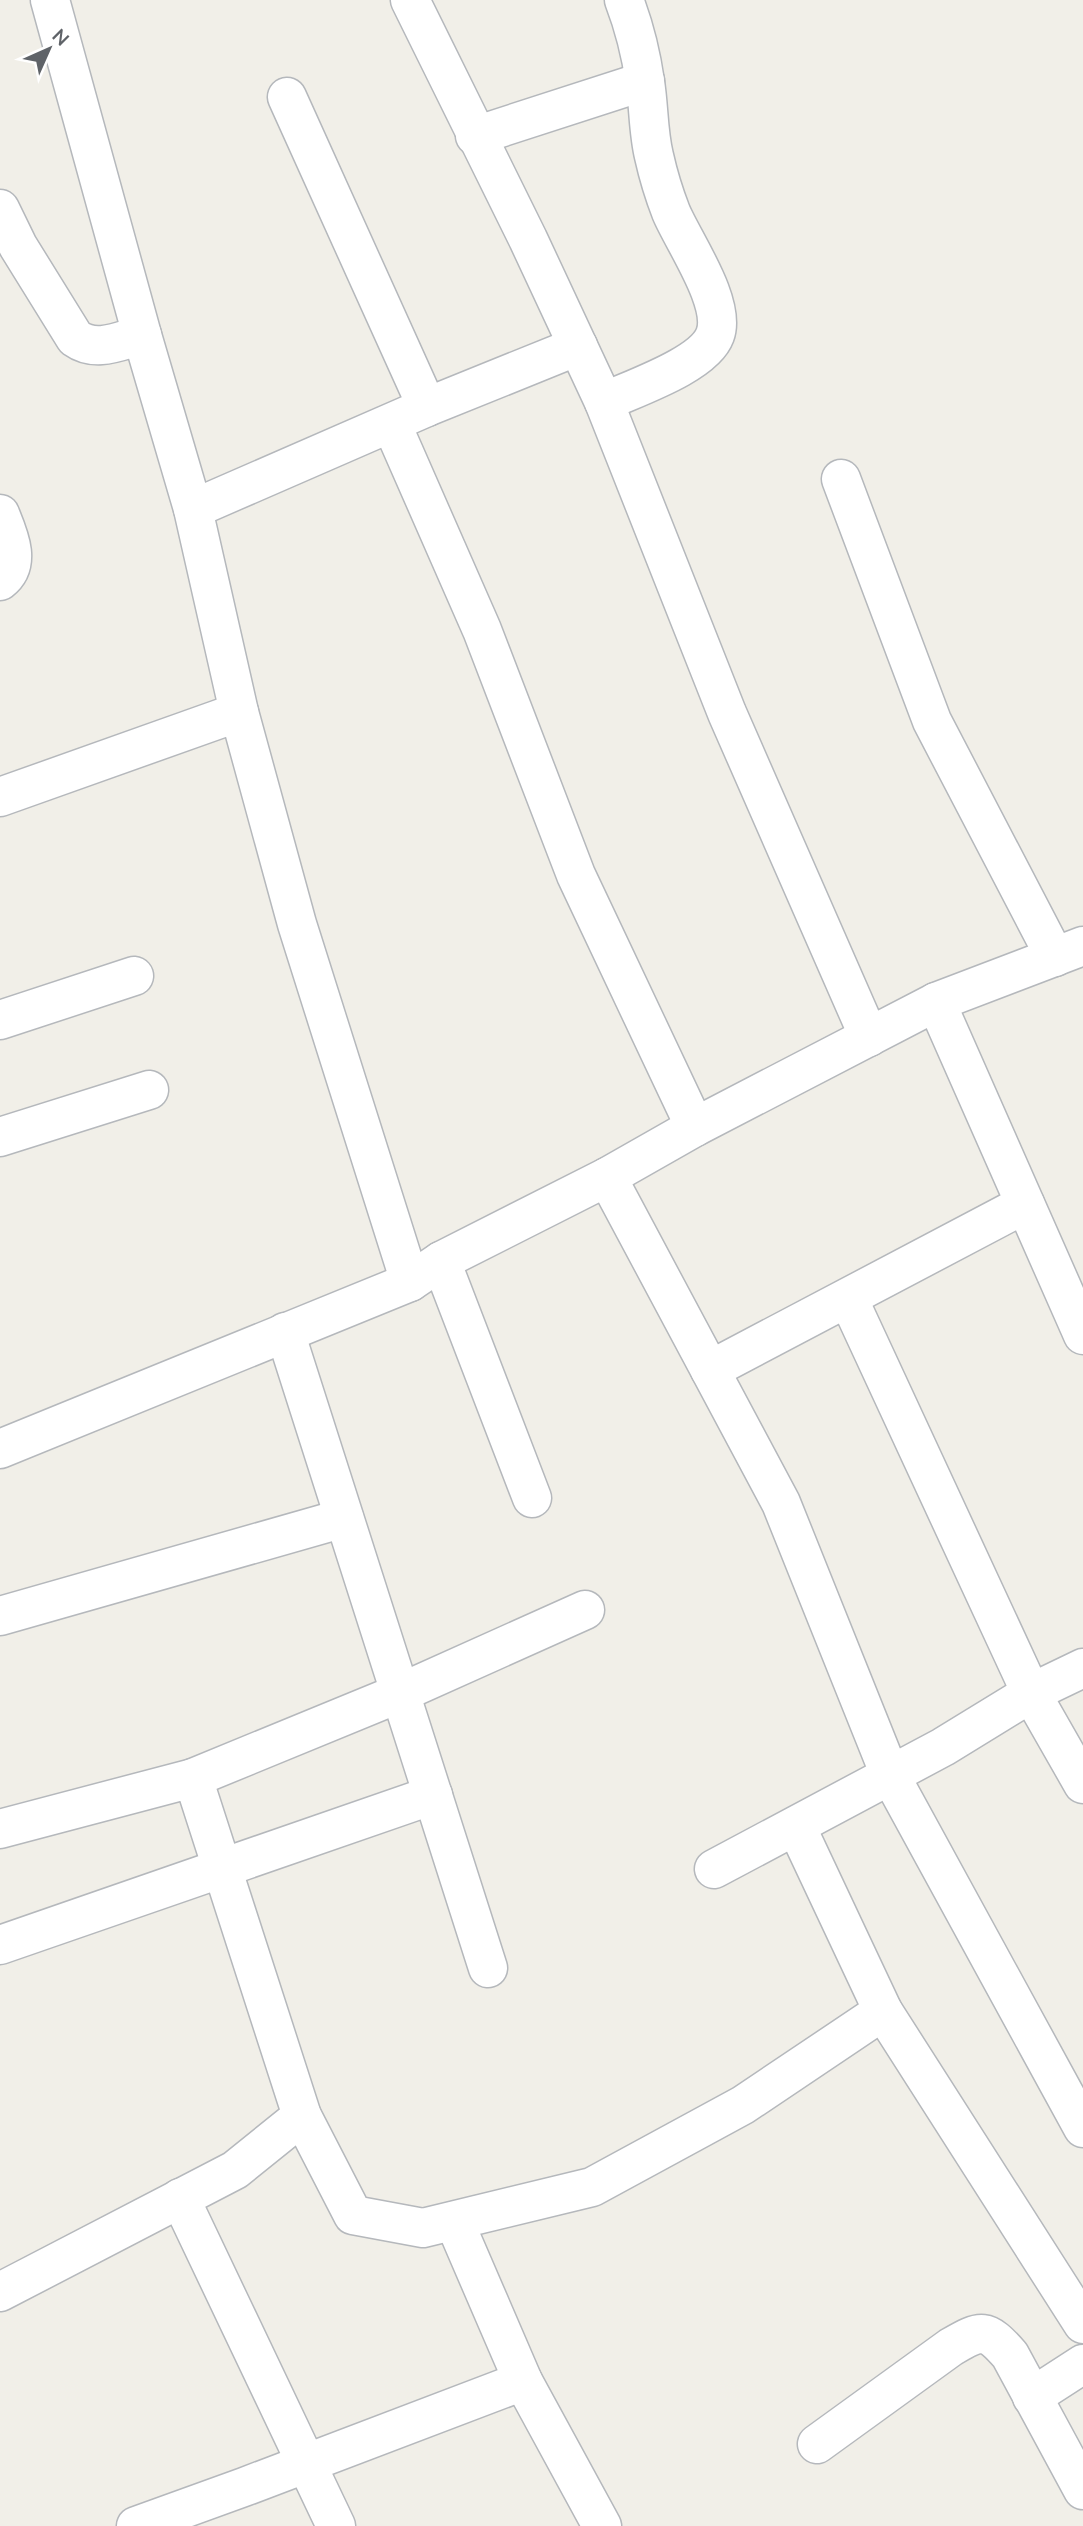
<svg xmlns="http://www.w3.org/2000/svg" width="1083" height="2526" viewBox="0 0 1083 2526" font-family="'Nunito Sans',sans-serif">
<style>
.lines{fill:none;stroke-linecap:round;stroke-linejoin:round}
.minor-casing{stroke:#b5b8bc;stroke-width:41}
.minor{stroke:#fff;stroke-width:38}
</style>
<rect width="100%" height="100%" fill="#f1efe8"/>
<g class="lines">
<defs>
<g id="minor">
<polyline points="50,0 142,335 193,509 239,712 297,924 410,1282"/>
<polyline points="410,0 528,239 604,402 727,713 869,1037"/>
<polyline points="287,97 427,407"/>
<polyline points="475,136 645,81"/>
<path d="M0 209 18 246 75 338C96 353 119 341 142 335"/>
<path d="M604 402C634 388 704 365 715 335 727 303 683 241 671 212 664 194 658 174 654 156 648 132 649 106 645 82 641 54 634 26 624 0"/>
<polyline points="392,425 482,630 576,875 695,1127"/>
<polyline points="841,479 932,721 1055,957"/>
<polyline points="193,509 427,407 578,346"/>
<path d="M0 514C9 536 22 564 0 581"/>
<polyline points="0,797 239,712"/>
<polyline points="936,1002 1083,1335"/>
<polyline points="0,1020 134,976"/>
<polyline points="0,1137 149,1090"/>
<polyline points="607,1177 781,1503 890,1775 1083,2128"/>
<polyline points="441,1261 532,1498"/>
<polyline points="848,1298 1031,1693 1083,1784"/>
<polyline points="285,1332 488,1968"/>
<polyline points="710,1370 1025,1204"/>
<polyline points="0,1449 410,1282 441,1261 607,1177 695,1127 936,1002 1083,946"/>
<polyline points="0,1616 344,1518"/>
<polyline points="193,1778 400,1693 585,1610"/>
<polyline points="796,1826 883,2011 1083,2324"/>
<polyline points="0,1829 193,1778 302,2116 353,2215 423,2228 592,2187 743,2105 883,2011"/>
<polyline points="714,1869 943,1747 1031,1693 1083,1668"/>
<polyline points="0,1945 433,1795"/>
<polyline points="180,2198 336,2526"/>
<polyline points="454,2221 523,2381 602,2526"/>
<polyline points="0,2292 235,2170 302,2116"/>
<polyline points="1032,2397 1083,2364"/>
<path d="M817 2444 951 2347C982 2329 986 2328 1010 2355L1083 2490"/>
<polyline points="136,2526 244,2487 523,2381"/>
</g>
</defs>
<!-- minor casing -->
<use href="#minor" class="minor-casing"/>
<!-- minor -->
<use href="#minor" class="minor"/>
</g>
<!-- north arrow -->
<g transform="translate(49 49) rotate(45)" stroke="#ffffff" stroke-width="5" paint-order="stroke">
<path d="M0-5L12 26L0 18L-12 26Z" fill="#5f6368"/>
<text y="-10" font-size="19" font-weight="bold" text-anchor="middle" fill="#5f6368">N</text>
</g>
</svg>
